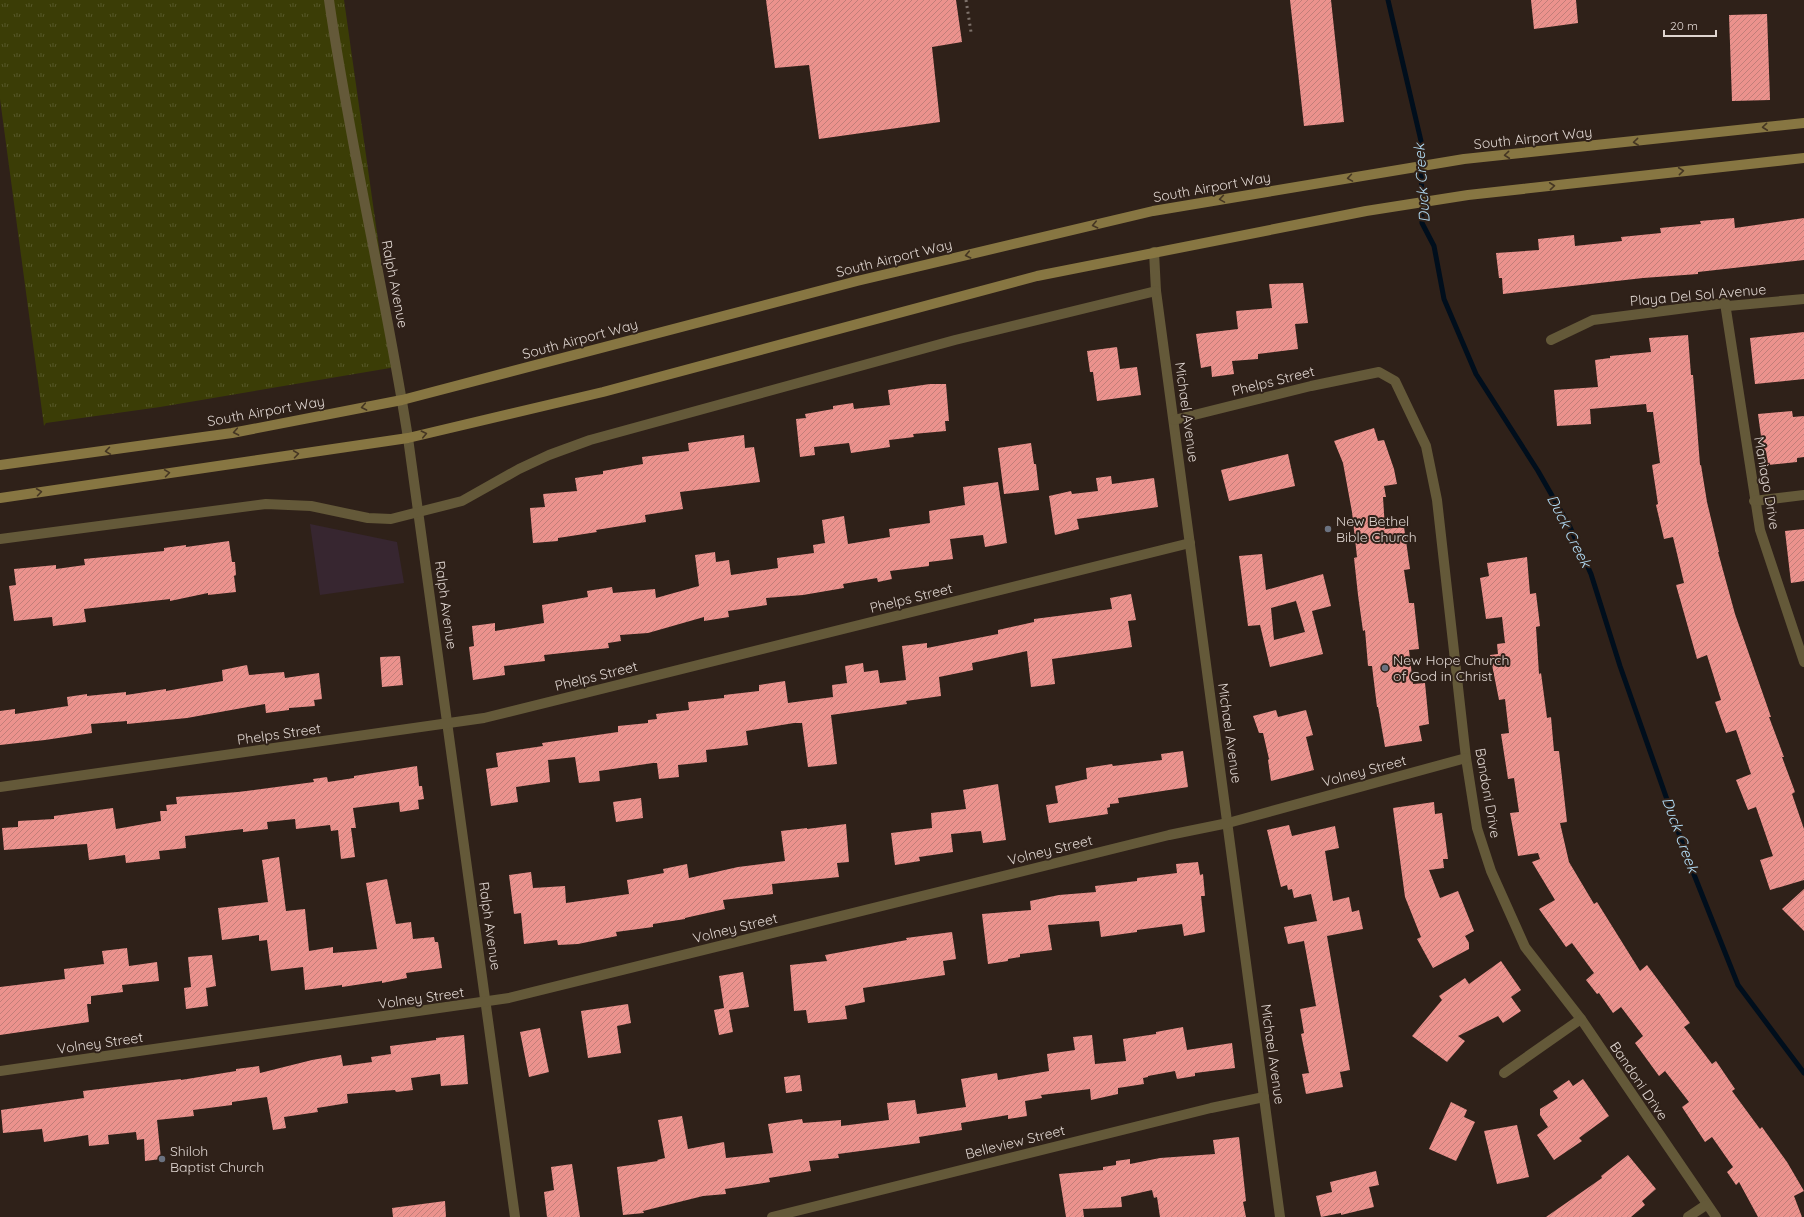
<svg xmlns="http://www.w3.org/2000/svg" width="1804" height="1217" viewBox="0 0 1804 1217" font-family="Quicksand,sans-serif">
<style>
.commercial{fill:#372630}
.grass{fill:url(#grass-tufts)}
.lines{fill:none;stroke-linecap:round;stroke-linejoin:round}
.stream{stroke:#000e1c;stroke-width:5}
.building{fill:url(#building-hatch);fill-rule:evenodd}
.street{stroke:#645939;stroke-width:10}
.secondary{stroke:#877642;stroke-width:10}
.rail{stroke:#7e726b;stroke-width:3;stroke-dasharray:2 4;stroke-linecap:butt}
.oneway{stroke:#453623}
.worship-dot{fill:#6b7280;stroke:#2f2119;stroke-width:1.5}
.labels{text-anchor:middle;stroke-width:4;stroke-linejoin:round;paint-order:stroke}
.street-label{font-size:14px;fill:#dfd5d0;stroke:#2f2119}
.poi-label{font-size:14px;fill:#dfd5d0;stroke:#2f2119;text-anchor:start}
.water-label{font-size:15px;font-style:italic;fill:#b1daf3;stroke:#2f2119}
</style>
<defs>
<pattern id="grass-tufts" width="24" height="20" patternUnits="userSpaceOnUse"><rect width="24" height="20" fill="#3b3d06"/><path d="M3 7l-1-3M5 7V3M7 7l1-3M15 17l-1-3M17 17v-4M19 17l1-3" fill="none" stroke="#575829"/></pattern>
<pattern id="building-hatch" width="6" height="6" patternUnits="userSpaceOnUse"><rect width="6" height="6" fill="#eb928d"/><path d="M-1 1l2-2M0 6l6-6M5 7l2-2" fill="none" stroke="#c17e79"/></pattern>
</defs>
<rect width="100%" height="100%" fill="#2f2119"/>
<!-- commercial -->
<polygon class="commercial" points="310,524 397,542 404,583 320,595"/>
<!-- grass -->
<polygon class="grass" points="0,0 344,0 396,367 160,407 46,423 44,426 0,99"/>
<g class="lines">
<!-- stream -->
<polyline class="stream" points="1388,0 1421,141 1422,223 1434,246 1444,299 1476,374 1538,471 1570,527 1591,574 1620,666 1689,862 1738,985 1804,1073"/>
</g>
<!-- building -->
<g class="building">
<polygon points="766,0 956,0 962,42 932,47 940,122 819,139 809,65 775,68"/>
<polygon points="1290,0 1331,0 1344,122 1304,126"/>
<polygon points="1531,0 1576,0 1578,23 1534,29"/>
<polygon points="1767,14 1770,100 1732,101 1729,15"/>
<polygon points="1734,218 1735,228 1804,218 1804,260 1698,272 1698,274 1643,278 1503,294 1502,278 1499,278 1496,253 1539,250 1538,239 1574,235 1575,246 1622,241 1621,237 1661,233 1660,228 1701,224 1700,221"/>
<polygon points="1303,283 1308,323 1295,324 1298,349 1258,354 1258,359 1232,361 1234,374 1212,377 1211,366 1201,368 1196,334 1238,329 1236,311 1272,308 1269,284"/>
<polygon points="1804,332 1804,379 1755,384 1750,338"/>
<polygon points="1688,335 1691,375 1693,375 1700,465 1701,465 1707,502 1719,552 1718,552 1735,614 1771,717 1769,717 1784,757 1782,757 1795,792 1792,794 1804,829 1804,880 1770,890 1760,860 1773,856 1756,807 1748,810 1736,780 1751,774 1736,730 1726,733 1715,702 1721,700 1707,655 1697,659 1676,585 1684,583 1673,537 1664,539 1656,505 1658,504 1652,465 1660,463 1653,412 1647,412 1646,404 1590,409 1591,424 1557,426 1554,390 1598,387 1595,360 1610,358 1610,356 1651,352 1649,338"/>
<polygon points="1117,347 1120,369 1137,367 1141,395 1097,401 1093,372 1090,372 1087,351"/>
<polygon points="930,384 946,384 949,421 945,421 946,431 913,434 914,437 889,440 890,447 851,453 849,443 814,447 815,455 800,457 796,419 806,418 805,414 833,409 833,406 853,403 854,409 890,405 888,390"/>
<polygon points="1792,411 1793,417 1804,416 1804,457 1797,458 1797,462 1768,465 1766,451 1763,451 1758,414"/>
<polygon points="1374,428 1378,441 1384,440 1394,469 1397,484 1384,486 1386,497 1383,497 1385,529 1404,527 1410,569 1404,570 1409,603 1414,603 1419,649 1409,650 1413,684 1425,683 1429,724 1419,726 1422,741 1385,747 1378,707 1377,707 1372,666 1368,666 1365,630 1363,631 1358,595 1354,558 1357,557 1352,512 1343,463 1334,441"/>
<polygon points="744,435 745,448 754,447 760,482 680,492 683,509 645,515 646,522 596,530 597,532 558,538 558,541 533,543 530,508 545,507 543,494 577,491 575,478 603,474 603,471 643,464 642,457 689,451 688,443"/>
<polygon points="1031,443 1034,464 1036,464 1039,490 1004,494 998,448"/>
<polygon points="1288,454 1295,486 1229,501 1221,470"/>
<polygon points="1111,476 1112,484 1154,478 1158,507 1077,519 1079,529 1055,535 1049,496 1071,491 1072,494 1098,491 1096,478"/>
<polygon points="998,482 1007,543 985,547 983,535 950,539 953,559 929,562 929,566 890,571 892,579 878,582 877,578 843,584 844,588 803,595 766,598 767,605 728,611 729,617 704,621 704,617 648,633 620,635 621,641 608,643 609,648 544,655 545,661 504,666 505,675 473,680 469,647 474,646 472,626 495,623 495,631 544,623 542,605 588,597 587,591 612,587 613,593 655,589 656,598 699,586 695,555 715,552 716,562 729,560 731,575 778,568 777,558 814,553 813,545 825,543 822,520 844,516 848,544 890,537 889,529 930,523 929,511 965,505 963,487"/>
<polygon points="1804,529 1804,581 1791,583 1785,531"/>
<polygon points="229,541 232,562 235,562 236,575 234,576 236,592 208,595 208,593 170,601 170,599 84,609 86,622 53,626 52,617 14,621 9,586 16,585 14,569 56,565 56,569 85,565 84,559 164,551 164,548 186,545 186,547"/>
<path d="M1262 554 1266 590 1323 574 1331 606 1312 611 1323 654 1270 667 1260 625 1248 626 1239 556ZM1296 601 1305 632 1274 640 1271 608Z"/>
<polygon points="1527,557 1530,594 1536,593 1540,626 1536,627 1539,674 1541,673 1547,718 1551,717 1554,751 1559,751 1567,822 1560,823 1569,862 1594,904 1597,902 1640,971 1647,965 1690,1023 1684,1027 1712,1064 1716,1061 1735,1089 1732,1091 1760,1129 1762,1127 1787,1162 1804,1191 1794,1196 1802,1217 1758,1217 1739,1182 1736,1185 1727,1172 1733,1167 1712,1137 1705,1142 1682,1107 1689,1102 1665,1071 1659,1076 1635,1043 1643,1036 1621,1007 1613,1013 1599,993 1597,994 1586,980 1594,973 1572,943 1566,947 1539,909 1555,900 1532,862 1540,859 1538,853 1518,856 1510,813 1519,812 1514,778 1508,779 1501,734 1509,733 1505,699 1499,700 1490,655 1498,654 1497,644 1505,643 1502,617 1486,619 1480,578 1489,576 1487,563"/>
<polygon points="1131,594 1136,620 1128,621 1132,647 1052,659 1055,684 1031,687 1027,651 972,663 973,670 939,677 941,696 906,701 907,704 831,715 837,764 808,767 802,723 794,723 746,731 748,745 706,750 707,762 678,765 679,777 659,779 657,763 653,763 599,771 600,781 579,783 575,757 548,760 550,782 516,787 518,802 491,806 486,769 498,767 496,753 543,746 542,743 618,732 618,726 648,723 648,720 657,719 656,714 689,710 688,702 724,698 724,695 759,691 759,685 785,681 788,703 833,697 832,685 847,683 845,666 863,663 864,672 878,670 880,683 906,680 902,646 927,643 927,648 998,634 998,630 1034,622 1034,619 1112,609 1110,598"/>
<polygon points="400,656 403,685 382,687 380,657"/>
<polygon points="247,665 249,675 284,672 285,678 319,673 322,699 314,700 315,706 289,708 289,710 266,713 265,704 187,718 127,724 127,721 91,724 92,733 45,740 0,745 0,711 15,709 15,714 68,706 67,697 87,694 87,696 126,692 126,695 166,689 166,691 223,681 222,670"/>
<polygon points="1276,710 1278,717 1306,710 1313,735 1306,737 1314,770 1271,781 1268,760 1269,759 1263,733 1259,733 1253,716"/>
<polygon points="1183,751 1188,787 1118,798 1119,803 1110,804 1110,807 1107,808 1108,814 1049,823 1046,805 1058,803 1055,786 1087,779 1086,768 1112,764 1113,766 1162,760 1161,754"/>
<polygon points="417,766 419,786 422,786 424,799 418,800 419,809 400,812 399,802 353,808 356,828 351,828 355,857 341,859 338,830 331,831 330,825 296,829 295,819 267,822 268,829 243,832 243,829 185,836 186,848 159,851 160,859 126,863 125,855 89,860 87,844 4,850 2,828 18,827 18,821 54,819 54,816 113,808 116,829 161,821 160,811 167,811 166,805 177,804 176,797 238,792 314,782 313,779 327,777 328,782 354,778 354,776"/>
<polygon points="998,784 1006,840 983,843 981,831 951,834 953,852 919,857 920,861 895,865 891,833 932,828 931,813 966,809 963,790"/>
<polygon points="641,798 643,818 616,822 613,802"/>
<polygon points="1434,802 1435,814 1442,813 1448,859 1443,859 1444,868 1429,870 1440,898 1458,891 1474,931 1465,936 1469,943 1469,949 1433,968 1417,939 1421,937 1405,897 1393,808"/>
<polygon points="846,824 849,862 837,863 839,877 772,884 773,894 723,900 725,909 685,918 685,919 653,924 653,927 616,932 617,936 578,944 558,945 557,940 524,944 521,913 514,914 509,875 531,872 533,888 565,886 566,903 629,894 627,880 664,873 663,869 687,864 689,878 738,867 785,861 781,831 807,828 807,829"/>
<polygon points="1289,825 1292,836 1335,826 1339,848 1325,851 1333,901 1349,897 1352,912 1359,910 1363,929 1327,936 1350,1070 1340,1072 1343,1087 1306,1094 1302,1074 1309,1073 1301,1034 1304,1033 1300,1009 1316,1006 1304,941 1288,944 1284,927 1317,921 1311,894 1294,898 1292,889 1288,890 1287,885 1281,887 1267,830"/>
<polygon points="279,857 286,911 305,909 309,951 333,947 333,953 377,949 366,883 387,879 396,924 411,922 413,939 434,937 435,942 438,942 442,968 406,973 407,978 382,983 382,981 342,987 342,985 305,990 303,967 271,971 267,940 259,941 259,935 222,940 218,908 268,902 262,860"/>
<polygon points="1198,862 1200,875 1203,874 1205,896 1201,896 1205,932 1184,936 1182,924 1137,930 1137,932 1101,937 1099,921 1048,925 1052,950 1020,954 1020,957 1008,959 1008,961 988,964 982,914 1031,910 1030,901 1059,895 1096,892 1095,886 1137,881 1137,878 1177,873 1176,864"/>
<polygon points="1804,889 1804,931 1782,909"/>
<polygon points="952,932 956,959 943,961 945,975 863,988 865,1002 845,1006 847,1019 808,1023 806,1010 794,1011 790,965 827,961 825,955 907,940 906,938"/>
<polygon points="127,948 129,966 157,962 159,981 122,985 123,992 91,996 91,1004 87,1004 89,1022 0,1035 0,987 65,979 64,969 104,964 102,951"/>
<polygon points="212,955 216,986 206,988 208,1006 186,1009 184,988 191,987 188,957"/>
<polygon points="1501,961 1521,990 1511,997 1521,1011 1503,1023 1498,1016 1458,1036 1465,1041 1447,1062 1412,1036 1442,1000 1439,996 1465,978 1469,984"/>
<polygon points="743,972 749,1007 729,1010 733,1032 719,1035 714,1010 724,1008 719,976"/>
<polygon points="628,1004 631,1023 617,1026 621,1053 588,1058 581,1011"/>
<polygon points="1183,1027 1187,1050 1232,1043 1235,1068 1195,1073 1195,1076 1177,1079 1175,1071 1148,1076 1148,1077 1143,1078 1144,1084 1118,1088 1118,1094 1091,1100 1090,1089 1041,1095 1042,1098 1025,1101 1027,1116 1008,1119 1008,1115 961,1123 962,1130 919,1137 920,1143 838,1154 839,1158 809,1161 811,1171 769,1178 770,1182 725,1189 726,1194 703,1196 643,1211 644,1213 623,1215 617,1167 658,1161 657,1160 665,1158 658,1120 682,1116 688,1149 724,1142 726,1158 773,1153 768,1124 802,1119 803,1123 841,1120 841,1126 889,1120 887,1103 915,1100 917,1114 966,1107 961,1079 997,1073 998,1080 1049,1071 1047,1054 1075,1050 1073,1037 1092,1035 1095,1064 1126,1061 1123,1039 1156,1034 1156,1032"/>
<polygon points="540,1028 549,1072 529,1077 520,1032"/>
<polygon points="464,1035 468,1084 441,1086 440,1074 411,1078 413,1090 396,1092 395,1090 347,1094 348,1103 317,1108 318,1112 284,1117 286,1128 273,1130 267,1097 232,1102 232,1105 193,1110 194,1116 157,1120 161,1159 145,1161 144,1139 137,1140 136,1132 108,1135 109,1144 89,1146 88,1135 44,1142 42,1129 3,1133 1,1110 84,1098 83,1091 181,1079 181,1080 236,1071 236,1069 259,1066 260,1073 312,1060 341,1055 343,1066 372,1062 371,1057 391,1054 390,1046 436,1040 436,1038"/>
<polygon points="800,1075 802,1091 786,1093 784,1077"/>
<polygon points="1583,1079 1609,1116 1579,1138 1582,1141 1554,1160 1537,1135 1548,1127 1540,1115 1540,1109 1558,1098 1553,1091 1569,1080 1573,1086"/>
<polygon points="1451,1102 1467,1110 1464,1117 1475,1122 1456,1161 1429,1149"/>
<polygon points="1517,1125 1529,1177 1497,1184 1484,1131"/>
<polygon points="1239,1137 1246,1201 1243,1202 1246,1217 1160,1217 1157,1197 1154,1198 1152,1190 1121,1197 1122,1207 1083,1209 1084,1217 1066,1217 1059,1174 1103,1170 1103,1167 1116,1165 1116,1161 1130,1159 1130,1164 1160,1158 1215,1154 1213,1140"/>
<polygon points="1628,1155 1656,1189 1642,1201 1645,1205 1631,1217 1546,1217 1602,1178 1601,1176"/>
<polygon points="572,1164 580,1217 547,1217 544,1192 554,1190 551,1167"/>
<polygon points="1376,1171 1379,1185 1369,1187 1374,1207 1341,1215 1341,1213 1321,1217 1316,1196 1332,1192 1330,1182"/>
<polygon points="445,1201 446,1217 393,1217 392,1208"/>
</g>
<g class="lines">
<!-- street -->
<g class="street">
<path d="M329 0C350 147 385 291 408 438L515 1217"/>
<polyline points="1154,252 1156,291 1280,1217"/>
<polyline points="1725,303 1760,530 1804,662"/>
<polyline points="1551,340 1593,320 1725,303 1728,306 1804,299"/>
<polyline points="1174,420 1311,386 1379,372 1395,381 1426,446 1437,500 1466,758 1477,828 1491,871 1525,947 1581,1019 1716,1217"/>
<polyline points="1754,501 1804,495"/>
<polyline points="0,539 266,504 311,506 368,518 391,519 462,501 519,469 549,455 590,440 955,340 1156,291"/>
<polyline points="0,787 484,718 1190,543"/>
<polyline points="0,1071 509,998 1169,835 1228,823 1466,758"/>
<polyline points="1504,1073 1581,1019"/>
<polyline points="772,1217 1211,1108 1264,1097"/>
<polyline points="1688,1217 1706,1205"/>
</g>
<!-- secondary -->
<g class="secondary">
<polyline points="0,465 232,433 402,400 857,281 1153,211 1464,159 1804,123"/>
<polyline points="0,498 408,438 603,392 1037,276 1366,211 1468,195 1804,158"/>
</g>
<!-- rail -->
<polyline class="rail" points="966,0 971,32"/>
</g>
<!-- one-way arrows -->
<defs><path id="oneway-chevron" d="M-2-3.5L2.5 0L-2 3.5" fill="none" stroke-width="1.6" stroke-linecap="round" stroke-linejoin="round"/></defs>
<g class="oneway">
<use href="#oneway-chevron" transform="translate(1765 127) rotate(174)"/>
<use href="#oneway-chevron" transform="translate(1636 142) rotate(174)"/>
<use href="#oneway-chevron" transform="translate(1507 155) rotate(174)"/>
<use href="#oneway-chevron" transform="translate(1681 171) rotate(-6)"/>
<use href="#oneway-chevron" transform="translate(1350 178) rotate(171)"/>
<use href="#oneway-chevron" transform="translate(1552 186) rotate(-6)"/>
<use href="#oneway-chevron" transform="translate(1222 199) rotate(171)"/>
<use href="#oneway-chevron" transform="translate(1095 225) rotate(167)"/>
<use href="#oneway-chevron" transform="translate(968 255) rotate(167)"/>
<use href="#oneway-chevron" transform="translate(364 407) rotate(169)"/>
<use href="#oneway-chevron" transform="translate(236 432) rotate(169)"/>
<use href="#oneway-chevron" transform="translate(424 434) rotate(-13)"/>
<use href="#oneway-chevron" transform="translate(108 451) rotate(172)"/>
<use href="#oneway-chevron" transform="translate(296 454) rotate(-8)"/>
<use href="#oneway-chevron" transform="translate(167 473) rotate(-8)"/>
<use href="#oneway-chevron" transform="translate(39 492) rotate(-8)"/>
</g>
<!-- markers -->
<g class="worship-dot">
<circle cx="1328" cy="529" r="4"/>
<circle cx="1385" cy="668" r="4"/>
<circle cx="162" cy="1159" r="4"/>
</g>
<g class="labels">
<!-- street labels -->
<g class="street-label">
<text transform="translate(1533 138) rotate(-6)" y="5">South Airport Way</text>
<text transform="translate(1212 187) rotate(-10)" y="5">South Airport Way</text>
<text transform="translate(894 258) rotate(-14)" y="5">South Airport Way</text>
<text transform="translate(395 284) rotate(79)" y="5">Ralph Avenue</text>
<text transform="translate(1698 295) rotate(-5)" y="5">Playa Del Sol Avenue</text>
<text transform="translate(580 339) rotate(-15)" y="5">South Airport Way</text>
<text transform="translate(1273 381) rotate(-14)" y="5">Phelps Street</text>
<text transform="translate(266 411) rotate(-10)" y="5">South Airport Way</text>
<text transform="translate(1187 412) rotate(82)" y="5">Michael Avenue</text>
<text transform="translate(1767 483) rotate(80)" y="5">Maniago Drive</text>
<text transform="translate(911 598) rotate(-14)" y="5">Phelps Street</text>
<text transform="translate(446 605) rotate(82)" y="5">Ralph Avenue</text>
<text transform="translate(596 676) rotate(-14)" y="5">Phelps Street</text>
<text transform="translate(1230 733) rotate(82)" y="5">Michael Avenue</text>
<text transform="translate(279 734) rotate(-8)" y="5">Phelps Street</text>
<text transform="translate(1364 771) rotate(-15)" y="5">Volney Street</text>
<text transform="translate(1488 793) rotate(80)" y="5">Bandoni Drive</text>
<text transform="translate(1050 850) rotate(-14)" y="5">Volney Street</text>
<text transform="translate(490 926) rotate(82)" y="5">Ralph Avenue</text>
<text transform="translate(735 928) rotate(-14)" y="5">Volney Street</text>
<text transform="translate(421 998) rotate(-8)" y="5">Volney Street</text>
<text transform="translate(100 1043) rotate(-8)" y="5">Volney Street</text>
<text transform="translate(1273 1054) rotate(82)" y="5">Michael Avenue</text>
<text transform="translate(1639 1081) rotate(56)" y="5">Bandoni Drive</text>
<text transform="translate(1015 1142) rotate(-14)" y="5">Belleview Street</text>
</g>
<!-- poi labels -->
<g class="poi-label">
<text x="1336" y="526">New Bethel<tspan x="1336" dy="16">Bible Church</tspan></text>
<text x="1393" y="665">New Hope Church<tspan x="1393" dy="16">of God in Christ</tspan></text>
<text x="170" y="1156">Shiloh<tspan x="170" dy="16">Baptist Church</tspan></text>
</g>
<!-- water labels -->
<g class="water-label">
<text transform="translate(1422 183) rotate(-94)" y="5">Duck Creek</text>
<text transform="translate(1569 531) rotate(63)" y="5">Duck Creek</text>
<text transform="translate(1680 835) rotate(70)" y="5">Duck Creek</text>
</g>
</g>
<!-- scale -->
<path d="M1664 30v6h52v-6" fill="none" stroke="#dfd5d0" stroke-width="2"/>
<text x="1670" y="30" font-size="12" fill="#dfd5d0" stroke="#2f2119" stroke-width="3" paint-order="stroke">20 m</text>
</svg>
